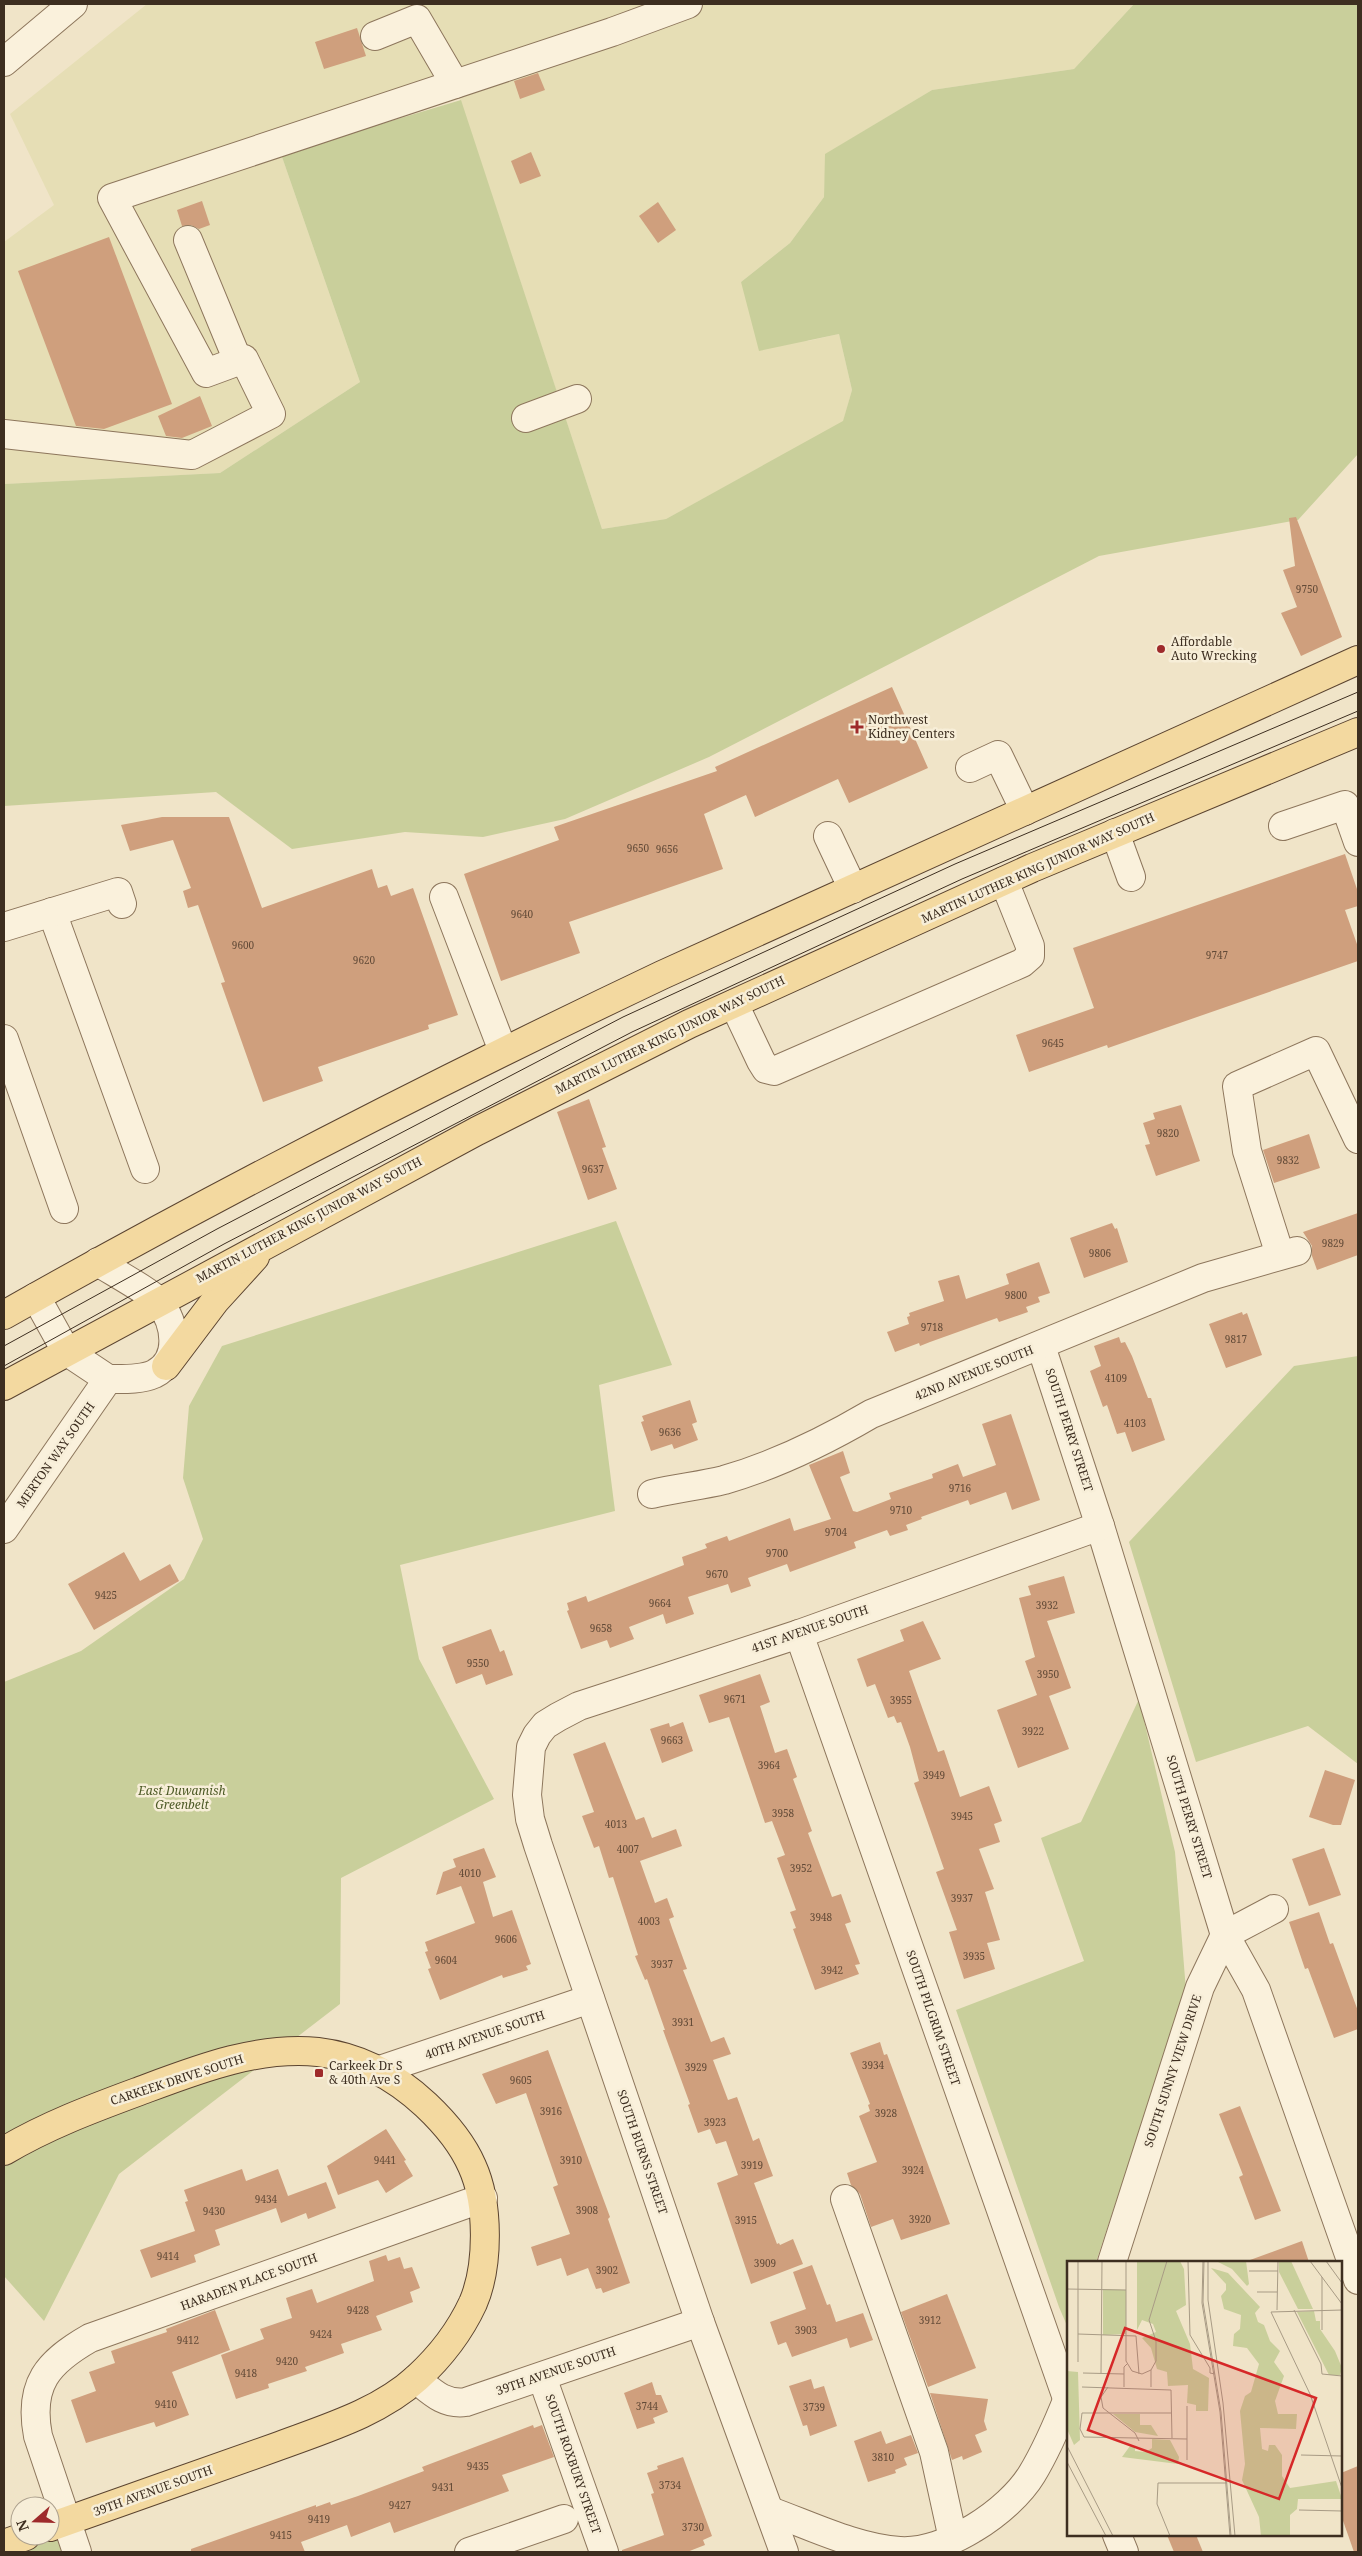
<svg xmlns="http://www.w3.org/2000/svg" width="1362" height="2556" viewBox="0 0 1362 2556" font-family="'Noto Serif',serif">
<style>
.farmland{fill:#e6deb5}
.green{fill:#c9cf9b}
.building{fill:#cf9f7d}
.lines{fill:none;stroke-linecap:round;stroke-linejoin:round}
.minor-casing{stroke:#8d765c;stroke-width:30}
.major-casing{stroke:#5b4430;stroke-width:30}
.minor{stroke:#faf1dc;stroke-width:28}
.major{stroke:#f3d9a0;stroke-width:28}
.tram{stroke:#3d2e20;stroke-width:1}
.poi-dot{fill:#9e2a2b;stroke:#f7eed8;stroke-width:2}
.labels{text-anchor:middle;stroke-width:5;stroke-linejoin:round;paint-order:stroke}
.number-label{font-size:10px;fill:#624a37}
.poi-label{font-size:12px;fill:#3d2e20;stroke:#f7eed8;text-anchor:start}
.street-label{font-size:12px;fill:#3d2e20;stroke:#f7eed8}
.park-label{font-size:12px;font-style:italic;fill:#4d5a26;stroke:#f7eed8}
.inset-road{fill:none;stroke:#a89b85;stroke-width:1}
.view{fill:#d62828;fill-opacity:0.15;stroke:#d62828;stroke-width:2.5}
.inset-edge{fill:none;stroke:#3d2e20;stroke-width:2.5}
</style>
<rect width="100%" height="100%" fill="#f0e4c8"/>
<!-- farmland -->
<polygon class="farmland" points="147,4 1134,4 1074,69 932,90 826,154 824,197 790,243 741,282 808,341 839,334 852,390 843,422 666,519 602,529 455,84 281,154 360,382 220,473 4,484 4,242 54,205 10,114"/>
<!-- green -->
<g class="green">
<polygon points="1134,4 1358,4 1358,454 1298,520 1099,556 709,757 565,819 483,837 405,832 292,849 216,792 4,806 4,484 220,473 360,382 281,154 461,100 602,529 666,519 843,421 852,390 839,334 759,351 741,282 790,243 824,197 825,154 932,90 1074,69"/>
<polygon points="616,1221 672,1365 599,1385 615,1511 400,1565 419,1659 494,1799 341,1878 340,2004 119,2174 44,2321 4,2276 4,1682 81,1651 184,1579 203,1539 183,1478 189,1406 222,1346"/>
<polygon points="1358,1356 1358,1764 1308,1726 1196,1762 1129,1542 1294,1366"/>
<polygon points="1139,1699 1175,1852 1186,1991 1096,2262 1068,2262 1068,2328 1059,2307 956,2010 1084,1961 1041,1838 1081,1822"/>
<polygon points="50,2523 79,2552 4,2552 20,2536 50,2536"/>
</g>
<!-- building -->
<g class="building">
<polygon points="357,28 366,56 324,69 315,42"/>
<polygon points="538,73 545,90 520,99 514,81"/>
<polygon points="531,152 541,176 520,184 511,161"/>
<polygon points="202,201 210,225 199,229 191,225 182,226 177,210"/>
<polygon points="658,202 676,230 658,243 639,216"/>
<polygon points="109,237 172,404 104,429 76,426 18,271"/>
<polygon points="200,396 212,426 182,438 166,436 158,416"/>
<polygon points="1296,517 1342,637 1301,656 1281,613 1297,607 1283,570 1295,566 1289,518"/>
<polygon points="892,687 928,768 849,803 838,779 755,817 746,795 704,814 723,869 569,922 580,953 501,981 464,874 559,840 554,827 717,771 715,767"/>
<polygon points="162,817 229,817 262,908 372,869 378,888 387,885 391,896 413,888 458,1015 428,1025 429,1029 318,1067 323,1081 263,1102 221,983 225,982 198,905 188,908 183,891 191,888 173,840 130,851 121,825"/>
<polygon points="1345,854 1358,892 1358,906 1345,910 1358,947 1358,961 1108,1048 1107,1045 1029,1072 1016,1035 1094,1008 1073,948"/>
<polygon points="589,1099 606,1147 602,1148 617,1189 588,1200 557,1112"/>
<polygon points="1181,1105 1200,1161 1156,1176 1145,1145 1150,1144 1143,1123 1155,1119 1153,1113"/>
<polygon points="1309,1134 1320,1168 1274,1183 1263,1150"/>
<polygon points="1358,1213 1358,1255 1317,1270 1312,1256 1312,1246 1303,1232"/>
<polygon points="1112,1223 1115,1229 1117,1228 1128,1262 1084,1278 1070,1238"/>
<polygon points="1039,1262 1050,1293 1038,1297 1040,1302 1026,1307 1028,1312 999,1322 997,1318 930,1342 920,1346 919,1343 895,1352 887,1332 909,1324 907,1317 910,1316 909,1313 944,1301 938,1281 959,1275 966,1299 1009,1284 1006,1274"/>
<polygon points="1242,1312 1243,1315 1247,1313 1262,1355 1226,1368 1209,1324"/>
<polygon points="1119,1337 1121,1343 1125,1342 1132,1356 1148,1398 1151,1398 1165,1440 1132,1452 1125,1432 1117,1434 1107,1405 1103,1407 1090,1371 1101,1366 1094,1346"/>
<polygon points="690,1400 697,1422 692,1424 698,1440 674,1449 672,1444 651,1451 641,1422 644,1421 642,1416"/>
<polygon points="1011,1414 1040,1500 1012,1510 1006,1492 970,1505 968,1500 921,1517 922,1519 906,1525 908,1530 890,1536 887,1530 854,1542 856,1548 790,1572 787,1564 748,1578 751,1586 731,1593 728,1584 688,1597 694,1614 666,1624 663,1614 629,1627 634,1639 610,1648 607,1640 581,1649 567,1611 569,1610 567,1603 586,1596 588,1602 684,1565 682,1557 707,1548 705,1544 727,1536 729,1541 790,1518 794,1531 831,1519 809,1465 843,1451 850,1473 840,1477 853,1511 857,1512 891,1499 889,1493 933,1478 932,1474 958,1464 963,1477 996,1465 982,1424"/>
<polygon points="124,1552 140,1581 170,1564 179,1581 94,1630 68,1584"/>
<polygon points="1064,1576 1075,1613 1047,1621 1071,1688 1049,1696 1069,1749 1018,1768 997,1710 1037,1695 1025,1661 1035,1657 1019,1598 1031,1595 1028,1586"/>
<polygon points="923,1621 941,1659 909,1671 938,1752 944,1750 960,1797 989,1786 1002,1821 994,1824 1000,1842 979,1849 994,1889 985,1892 1000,1940 987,1943 995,1969 964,1979 949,1932 957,1930 936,1872 944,1869 914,1783 919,1781 910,1747 901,1722 897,1723 894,1716 888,1718 875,1684 867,1687 857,1659 904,1641 900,1630"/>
<polygon points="491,1629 500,1652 504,1650 513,1675 486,1685 482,1674 456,1684 442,1647"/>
<polygon points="760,1674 770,1702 760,1706 775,1753 787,1749 797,1777 793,1779 812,1831 808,1833 832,1897 841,1894 851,1922 845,1924 860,1964 855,1965 859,1974 815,1990 793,1929 796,1928 790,1912 796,1910 777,1858 785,1855 772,1821 765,1823 729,1717 709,1723 699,1695"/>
<polygon points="683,1722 693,1751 662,1763 650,1729 669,1723 670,1727"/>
<polygon points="605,1742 636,1820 644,1817 652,1838 676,1829 682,1846 640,1861 655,1903 667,1898 674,1917 669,1919 672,1928 687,1969 683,1970 711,2042 724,2037 731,2054 713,2060 728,2100 737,2097 753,2141 759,2138 773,2176 754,2183 777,2244 779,2243 780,2245 793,2239 803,2264 751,2284 717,2183 738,2175 726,2141 716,2144 710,2129 698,2133 688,2105 690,2104 667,2041 663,2030 665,2030 647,1979 645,1980 635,1956 638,1955 613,1877 609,1878 599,1846 594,1848 582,1816 594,1812 573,1754"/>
<polygon points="1325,1770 1355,1780 1341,1825 1333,1825 1309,1817"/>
<polygon points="484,1848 496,1877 483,1882 493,1917 512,1910 531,1964 526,1966 528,1970 503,1978 502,1975 440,2000 428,1969 431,1968 425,1952 428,1951 425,1942 475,1923 461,1886 436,1895 443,1872 456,1867 453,1859"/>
<polygon points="1324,1848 1341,1895 1309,1906 1292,1859"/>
<polygon points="1319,1912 1330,1944 1333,1943 1358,2011 1358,2029 1334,2038 1308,1968 1305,1969 1289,1922"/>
<polygon points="880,2042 884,2055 887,2054 950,2224 901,2240 893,2219 871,2227 860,2194 851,2185 847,2173 877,2162 859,2116 870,2111 868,2105 870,2104 850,2053"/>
<polygon points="548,2050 610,2217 608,2219 630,2283 603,2293 601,2288 596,2289 588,2268 567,2276 561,2258 537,2266 531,2247 570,2234 553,2187 558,2185 526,2093 496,2104 482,2074"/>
<polygon points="1240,2106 1281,2211 1255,2220 1239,2177 1243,2175 1219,2114"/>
<polygon points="386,2129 406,2160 404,2161 413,2176 386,2193 378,2180 338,2195 327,2166"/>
<polygon points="242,2169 246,2181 278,2169 288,2196 326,2182 336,2208 308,2219 306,2213 281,2223 276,2208 215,2230 220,2245 194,2255 196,2262 151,2278 140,2250 195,2231 185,2202 188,2201 184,2190"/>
<polygon points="1302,2241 1309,2262 1251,2262 1250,2260"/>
<polygon points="386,2255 388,2261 400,2257 404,2269 412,2267 420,2288 410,2292 413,2302 376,2316 382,2330 341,2344 344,2353 305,2367 307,2371 268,2384 269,2388 236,2399 221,2355 264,2339 260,2329 292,2318 286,2298 312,2289 317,2303 374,2281 369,2261"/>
<polygon points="812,2265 827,2305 830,2304 836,2322 863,2313 873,2340 850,2348 847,2338 792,2357 786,2342 778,2345 770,2322 806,2309 793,2272"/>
<polygon points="947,2294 976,2368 928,2387 901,2312"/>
<polygon points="215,2310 230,2350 172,2372 189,2415 156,2427 154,2422 86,2443 71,2400 96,2391 89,2372 115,2363 111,2351 167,2332 166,2329"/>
<polygon points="811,2379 814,2389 824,2386 837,2426 810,2436 807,2425 803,2426 789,2386"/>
<polygon points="652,2382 656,2395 661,2395 668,2412 653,2418 655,2423 637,2429 624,2393"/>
<polygon points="930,2393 988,2399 984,2421 987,2430 975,2435 982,2452 963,2460 962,2456 952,2460"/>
<polygon points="533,2425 534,2428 542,2425 554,2457 502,2475 509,2491 394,2533 390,2522 351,2537 347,2525 301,2542 305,2552 191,2552 191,2549 316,2505 316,2507 330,2502 331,2505 358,2496 424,2471 422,2467"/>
<polygon points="881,2431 886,2444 911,2435 918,2453 904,2458 907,2465 895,2470 896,2473 868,2482 854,2441"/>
<polygon points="683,2457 712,2536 703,2540 705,2545 687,2552 622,2552 622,2550 664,2535 651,2494 654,2493 647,2473 658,2469 657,2466"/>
<polygon points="1358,2466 1358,2552 1354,2552 1341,2515 1341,2473"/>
<polygon points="1167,2535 1196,2535 1203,2552 1174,2552"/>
</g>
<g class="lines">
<defs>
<g id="minor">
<polyline points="375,36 417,19 455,84"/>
<polyline points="4,62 73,4"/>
<polyline points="188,240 238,361"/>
<polyline points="526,418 577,399"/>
<polyline points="4,434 192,455 271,414 244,359 206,373 112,198 612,32 688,4"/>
<polyline points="970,768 998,755 1025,811"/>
<polyline points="1283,826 1345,805 1358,842"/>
<polyline points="1115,833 1131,877"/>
<polyline points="828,836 853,889"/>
<polyline points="444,897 503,1051"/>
<polyline points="52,912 145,1169"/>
<polyline points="4,927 118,892 122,904"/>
<polyline points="734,1004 761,1061 766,1069 774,1071 1022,963 1030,956 1030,946 1004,881"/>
<polyline points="4,1039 64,1209"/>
<polyline points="1280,1255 1247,1151 1237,1086 1316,1051 1358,1139"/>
<path d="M36 1297 66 1351 108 1379C122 1379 141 1380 154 1374 182 1360 176 1323 159 1302 152 1293 110 1270 98 1262"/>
<polyline points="1041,1346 1100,1526 1225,1935 1256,1990 1358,2280"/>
<path d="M652 1494C676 1488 700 1486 724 1480 776 1465 825 1441 871 1414L1203 1278 1297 1251"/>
<polyline points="4,1529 108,1379"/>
<polyline points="799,1634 1068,2401"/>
<polyline points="380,2070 590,1999"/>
<polyline points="845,2199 934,2452 953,2539"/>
<polyline points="1112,2262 1200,1987 1225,1935 1274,1909"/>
<polyline points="542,2377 604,2552"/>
<path d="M416 2379C432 2392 444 2405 466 2402L700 2322"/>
<path d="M770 2511C809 2525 858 2549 900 2551 945 2554 1009 2512 1032 2474 1046 2451 1058 2423 1068 2398"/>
<polyline points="1117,2535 1124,2552"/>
<path d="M77 2552 38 2436C28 2384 48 2362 90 2338L483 2198"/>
<polyline points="469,2552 564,2519"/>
<polyline points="784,2552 700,2322 538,1845 530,1819 527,1795 531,1747 537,1735 545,1725 558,1717 579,1706 799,1634 1100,1526"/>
</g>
<g id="major">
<path d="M4 1315C219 1193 439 1081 662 975L1358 660"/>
<polyline points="166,1366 215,1301 255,1257"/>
<polyline points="4,1386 477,1131 689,1024 1032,868 1358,732"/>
<path d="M4 2151C46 2126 91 2109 137 2092 196 2070 255 2046 318 2052 361 2057 396 2077 426 2105 444 2122 462 2143 472 2166 489 2203 489 2266 473 2303 460 2331 440 2357 417 2378 379 2413 324 2429 276 2447 201 2474 125 2500 50 2527"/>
<polyline points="4,2544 26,2536"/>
</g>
</defs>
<!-- minor casing -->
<use href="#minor" class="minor-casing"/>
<!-- major casing -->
<use href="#major" class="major-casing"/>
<!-- minor -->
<use href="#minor" class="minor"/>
<!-- major -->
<use href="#major" class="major"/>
<!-- tram -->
<g class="tram">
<polyline points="4,1346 217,1229 623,1017 955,864 1358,692"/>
<polyline points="4,1366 224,1244 632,1032 962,879 1358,711"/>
</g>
</g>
<!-- markers -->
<g class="poi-dot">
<circle cx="1161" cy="649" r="5"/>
<path d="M854.5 719.5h5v5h5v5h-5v5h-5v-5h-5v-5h5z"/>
<rect x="314" y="2068" width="10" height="10" rx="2.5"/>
</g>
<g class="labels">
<!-- number labels -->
<g class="number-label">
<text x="1307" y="593">9750</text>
<text x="638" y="852">9650</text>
<text x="667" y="853">9656</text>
<text x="522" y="918">9640</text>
<text x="243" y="949">9600</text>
<text x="1217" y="959">9747</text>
<text x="364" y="964">9620</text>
<text x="1053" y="1047">9645</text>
<text x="1168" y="1137">9820</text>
<text x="1288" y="1164">9832</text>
<text x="593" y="1173">9637</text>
<text x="1333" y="1247">9829</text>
<text x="1100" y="1257">9806</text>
<text x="1016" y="1299">9800</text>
<text x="932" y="1331">9718</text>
<text x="1236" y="1343">9817</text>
<text x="1116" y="1382">4109</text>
<text x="1135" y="1427">4103</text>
<text x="670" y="1436">9636</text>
<text x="960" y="1492">9716</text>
<text x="901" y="1514">9710</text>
<text x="836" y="1536">9704</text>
<text x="777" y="1557">9700</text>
<text x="717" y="1578">9670</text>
<text x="106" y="1599">9425</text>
<text x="660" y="1607">9664</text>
<text x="1047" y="1609">3932</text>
<text x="601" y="1632">9658</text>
<text x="478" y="1667">9550</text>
<text x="1048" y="1678">3950</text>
<text x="735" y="1703">9671</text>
<text x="901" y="1704">3955</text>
<text x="1033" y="1735">3922</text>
<text x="672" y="1744">9663</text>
<text x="769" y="1769">3964</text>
<text x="934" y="1779">3949</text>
<text x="783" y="1817">3958</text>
<text x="962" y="1820">3945</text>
<text x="616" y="1828">4013</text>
<text x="628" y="1853">4007</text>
<text x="801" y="1872">3952</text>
<text x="470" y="1877">4010</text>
<text x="962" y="1902">3937</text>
<text x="821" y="1921">3948</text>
<text x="649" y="1925">4003</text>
<text x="506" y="1943">9606</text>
<text x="974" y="1960">3935</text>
<text x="446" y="1964">9604</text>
<text x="662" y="1968">3937</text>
<text x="832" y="1974">3942</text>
<text x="683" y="2026">3931</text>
<text x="873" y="2069">3934</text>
<text x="696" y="2071">3929</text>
<text x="521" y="2084">9605</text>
<text x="551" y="2115">3916</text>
<text x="886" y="2117">3928</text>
<text x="715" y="2126">3923</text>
<text x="385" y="2164">9441</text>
<text x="571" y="2164">3910</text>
<text x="752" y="2169">3919</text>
<text x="913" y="2174">3924</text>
<text x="266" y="2203">9434</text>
<text x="587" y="2214">3908</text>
<text x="214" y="2215">9430</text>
<text x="920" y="2223">3920</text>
<text x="746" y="2224">3915</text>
<text x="168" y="2260">9414</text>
<text x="765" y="2267">3909</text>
<text x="607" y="2274">3902</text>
<text x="358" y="2314">9428</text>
<text x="930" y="2324">3912</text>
<text x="806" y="2334">3903</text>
<text x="321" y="2338">9424</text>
<text x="188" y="2344">9412</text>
<text x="287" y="2365">9420</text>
<text x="246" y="2377">9418</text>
<text x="166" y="2408">9410</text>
<text x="647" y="2410">3744</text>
<text x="814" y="2411">3739</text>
<text x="883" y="2461">3810</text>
<text x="478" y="2470">9435</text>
<text x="670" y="2489">3734</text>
<text x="443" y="2491">9431</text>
<text x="400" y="2509">9427</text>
<text x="319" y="2523">9419</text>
<text x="693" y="2531">3730</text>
<text x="281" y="2539">9415</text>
</g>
<!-- poi labels -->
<g class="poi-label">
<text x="1171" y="646">Affordable<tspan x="1171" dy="14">Auto Wrecking</tspan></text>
<text x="868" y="724">Northwest<tspan x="868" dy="14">Kidney Centers</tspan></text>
<text x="329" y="2070">Carkeek Dr S<tspan x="329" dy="14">&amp; 40th Ave S</tspan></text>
</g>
<!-- street labels -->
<g class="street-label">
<text transform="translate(1038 868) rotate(-24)" y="4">MARTIN LUTHER KING JUNIOR WAY SOUTH</text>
<text transform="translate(670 1035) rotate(-26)" y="4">MARTIN LUTHER KING JUNIOR WAY SOUTH</text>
<text transform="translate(309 1220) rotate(-28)" y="4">MARTIN LUTHER KING JUNIOR WAY SOUTH</text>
<text transform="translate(974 1373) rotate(-22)" y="4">42ND AVENUE SOUTH</text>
<text transform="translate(1069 1430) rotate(72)" y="4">SOUTH PERRY STREET</text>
<text transform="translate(56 1455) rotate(-55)" y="4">MERTON WAY SOUTH</text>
<text transform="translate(810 1629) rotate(-19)" y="4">41ST AVENUE SOUTH</text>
<text transform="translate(1189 1817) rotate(73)" y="4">SOUTH PERRY STREET</text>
<text transform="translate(933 2018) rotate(71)" y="4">SOUTH PILGRIM STREET</text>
<text transform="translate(485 2035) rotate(-19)" y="4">40TH AVENUE SOUTH</text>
<text transform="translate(1173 2071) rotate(-72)" y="4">SOUTH SUNNY VIEW DRIVE</text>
<text transform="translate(177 2080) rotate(-18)" y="4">CARKEEK DRIVE SOUTH</text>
<text transform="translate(642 2152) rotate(71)" y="4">SOUTH BURNS STREET</text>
<text transform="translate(249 2282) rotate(-20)" y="4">HARADEN PLACE SOUTH</text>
<text transform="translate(556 2371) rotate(-19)" y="4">39TH AVENUE SOUTH</text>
<text transform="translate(573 2464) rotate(71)" y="4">SOUTH ROXBURY STREET</text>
<text transform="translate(153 2491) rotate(-20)" y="4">39TH AVENUE SOUTH</text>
</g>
<!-- park labels -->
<g class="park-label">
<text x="182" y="1795">East Duwamish<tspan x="182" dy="14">Greenbelt</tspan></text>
</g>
</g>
<!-- overview -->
<g transform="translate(1067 2261)">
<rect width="275" height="275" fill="#f0e4c8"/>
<path d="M70 0H113L117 8 119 44 109 50 123 83 126 108 142 117 141 150H129V144L120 142 121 124 101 125 100 111 90 108 84 87 75 77 89 71 86 63 75 59 70 69ZM149 0H179L182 23 180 25 165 8ZM212 0H224L246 48H231L212 11ZM144 7 161 12 193 46 188 52 191 61 197 64 203 80 213 90 207 101 217 115 208 140 211 153H230L229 168 193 167 195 188 201 190 202 184H208L215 194V215L223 227 269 220 275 238H231L230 248 223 254V275H194L192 256 175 219 178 203 173 150 178 135 184 131 192 103 180 87 166 85 167 73 173 68 174 54 157 48 154 35 159 29V23ZM36 28 59 29V73L36 74ZM247 50 249 60H253V68L268 90 275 107 273 114H262L230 51ZM0 110 11 111 13 179 7 184 0 168ZM46 153H73V164H84L91 175 68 171ZM85 178 103 179 112 196 111 203 55 196 63 185 68 186V190L79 191 85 187Z" fill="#c9cf9b"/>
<path class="inset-road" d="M59 0V100L65 110 75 113 84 109 89 100V80L82 59 100 0M121 0 123 74 143 107V112L148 113M136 0 135 42 153 151 163 275M137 0 136 41 154 151 164 275M141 0V39L156 142 168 275M243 0 275 43M259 0 275 22M182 10H211M255 16V69M0 28 59 29M190 31H210M210 49 211 0M227 49 254 103 255 113 275 115M275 49 204 51 243 133 275 227M11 73 69 75 72 113M11 101V0M16 112 57 113M34 112 35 0M275 119V136M15 126 104 129 105 177M41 126 34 136 36 147 68 172 72 180M57 126V106L60 103M84 126V109M120 145V199M105 152H15L13 168 17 176 120 178M0 185 46 275M234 194 275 195M0 201 39 275M232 249 275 250M103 275 90 243 91 222H160"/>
<path class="view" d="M58 67 249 137 212 238 21 169Z"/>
<rect width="275" height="275" class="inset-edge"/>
</g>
<!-- border -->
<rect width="1362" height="2556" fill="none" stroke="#3d2e20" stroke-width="10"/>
<!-- north arrow -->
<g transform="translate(35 2521) rotate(250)"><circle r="24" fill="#f7eed8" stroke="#ada18e"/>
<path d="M0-4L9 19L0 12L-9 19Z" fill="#9e2a2b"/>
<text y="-8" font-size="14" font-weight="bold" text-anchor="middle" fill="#3d2e20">N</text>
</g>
</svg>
